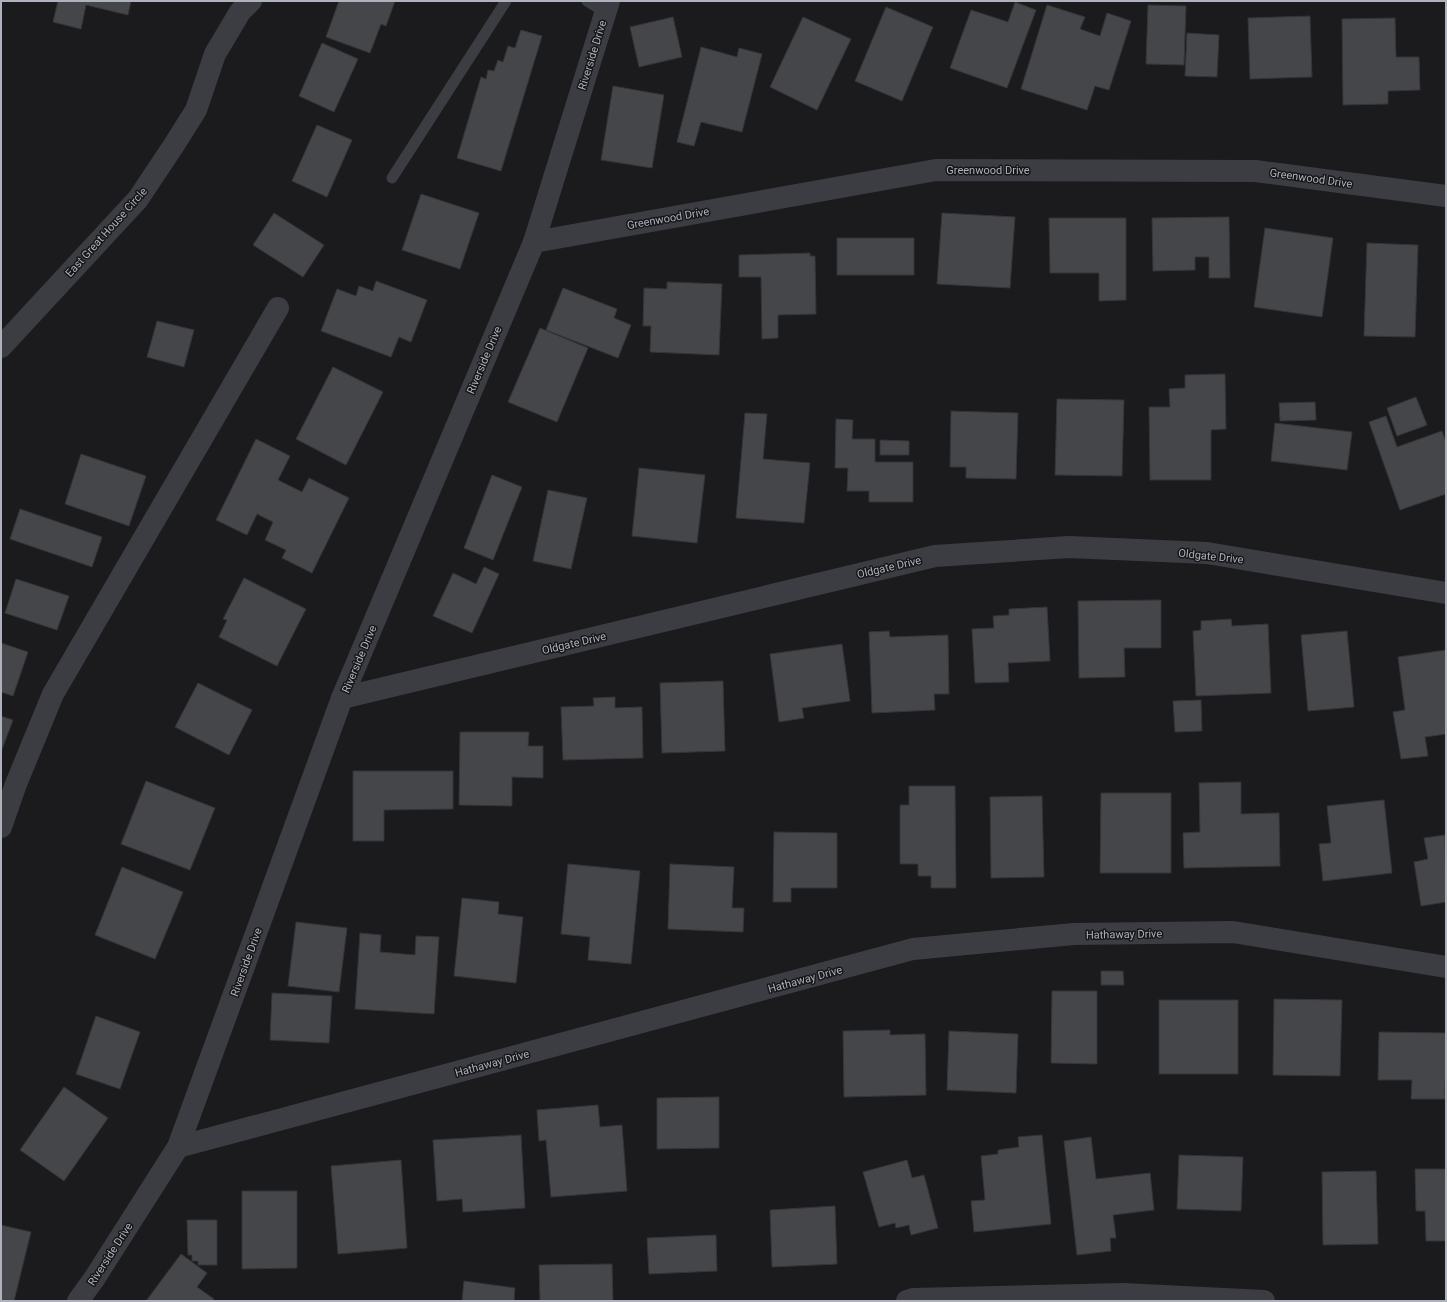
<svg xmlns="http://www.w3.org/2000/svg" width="1447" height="1302" viewBox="0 0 1447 1302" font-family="Roboto,sans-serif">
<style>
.building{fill:#45464a;stroke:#353539}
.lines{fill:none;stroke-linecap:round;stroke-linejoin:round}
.service{stroke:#3c3d42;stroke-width:11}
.minor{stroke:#3c3d42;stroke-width:22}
.labels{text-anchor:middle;stroke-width:3;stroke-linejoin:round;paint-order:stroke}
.street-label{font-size:11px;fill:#aeb2bc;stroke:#161618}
</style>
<rect width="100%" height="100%" fill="#1b1b1d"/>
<!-- building -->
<g class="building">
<polygon points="58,1 131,1 128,15 86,5 81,29 53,22"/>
<polygon points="339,1 395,1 386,26 381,24 370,53 326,37"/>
<polygon points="1015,2 1036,10 1007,88 950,68 971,10 1008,22"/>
<polygon points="1047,5 1085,17 1080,29 1100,36 1107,13 1131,21 1109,90 1095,86 1087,110 1021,89"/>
<polygon points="1148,5 1186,6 1184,65 1146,64"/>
<polygon points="886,7 933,27 902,101 855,81"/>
<polygon points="1310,16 1312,77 1250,79 1248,18"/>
<polygon points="673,17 682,57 639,67 630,27"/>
<polygon points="803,17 851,39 817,110 770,87"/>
<polygon points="1395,18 1396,57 1419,57 1420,90 1388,91 1388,104 1343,105 1342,19"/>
<polygon points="521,30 542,36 501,171 457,158 481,77 486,79 488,70 494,71 498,60 503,62 508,46 515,48"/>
<polygon points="1187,33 1219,35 1217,77 1185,76"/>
<polygon points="322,43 358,59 334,112 299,96"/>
<polygon points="701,47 737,57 739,48 762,54 742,132 701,122 694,146 677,142"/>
<polygon points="613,86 664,95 652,168 601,160"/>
<polygon points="317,125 352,140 327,197 292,181"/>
<polygon points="421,194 479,213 460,269 402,250"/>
<polygon points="274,213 324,245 303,277 253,245"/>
<polygon points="942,213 1015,217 1010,288 937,284"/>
<polygon points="1229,217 1230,278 1209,278 1209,257 1195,257 1195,270 1153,271 1152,218"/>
<polygon points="1049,218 1126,218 1126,300 1099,301 1099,273 1050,273"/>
<polygon points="1265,228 1333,238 1322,317 1254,307"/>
<rect x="837" y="238" width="77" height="37"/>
<polygon points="1367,243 1418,245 1415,337 1364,336"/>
<polygon points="810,253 810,256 815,256 816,314 778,315 778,338 762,339 761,277 739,277 739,255"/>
<polygon points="376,281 427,300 411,342 399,337 391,357 321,331 337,289 356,296 359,286 373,291"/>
<polygon points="667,282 722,284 719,355 650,352 651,326 643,326 644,288 667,289"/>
<polygon points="563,288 617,309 614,318 631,325 618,358 546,330"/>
<polygon points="157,321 194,330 184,367 147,357"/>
<polygon points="540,328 588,348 557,422 508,402"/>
<polygon points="333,367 383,392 346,465 296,439"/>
<polygon points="1225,374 1226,429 1211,430 1211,480 1150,480 1149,407 1170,407 1169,389 1185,388 1185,375"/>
<polygon points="1416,397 1427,425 1397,436 1387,408"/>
<polygon points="1057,399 1124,400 1122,476 1055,475"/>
<polygon points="1315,402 1316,420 1280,421 1279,403"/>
<polygon points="951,411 1018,413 1016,479 966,478 966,467 950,467"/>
<polygon points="745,413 767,414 763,459 810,463 804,523 736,518"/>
<polygon points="1386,416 1397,447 1442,431 1446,442 1446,494 1400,510 1369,422"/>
<polygon points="836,419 853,420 852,439 875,439 875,462 913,462 913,502 869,502 869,491 847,491 848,468 835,468"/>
<polygon points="1275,423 1352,432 1347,470 1271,461"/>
<polygon points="256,439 290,456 278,480 302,492 309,478 349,498 312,573 282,558 286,550 265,540 273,522 257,514 247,535 216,520"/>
<polygon points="880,440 909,441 909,455 880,455"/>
<polygon points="81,454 146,476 129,526 65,504"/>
<polygon points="639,468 705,475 697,543 632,536"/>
<polygon points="492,475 522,487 493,560 464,548"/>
<polygon points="548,490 587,498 571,569 533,561"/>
<polygon points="20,509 102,537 92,567 10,539"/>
<polygon points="484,567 499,574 472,633 433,616 453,573 476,584"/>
<polygon points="244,578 306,609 277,666 219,637 227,620 223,619"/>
<polygon points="16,579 69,596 57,630 5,613"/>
<polygon points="1161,600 1161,648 1124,648 1125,677 1079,678 1078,601"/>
<polygon points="1047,607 1050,661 1008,663 1009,682 975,683 972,629 994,628 993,616 1009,615 1009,609"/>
<polygon points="1231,619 1232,626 1268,624 1271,693 1196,696 1193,631 1201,630 1201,621"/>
<polygon points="889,631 890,637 948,635 949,694 934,694 935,710 872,713 869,632"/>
<polygon points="1347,631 1354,707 1308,711 1301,635"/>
<polygon points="1,643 28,652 13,696 1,692"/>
<polygon points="842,644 850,701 802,708 804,718 779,722 770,654"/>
<polygon points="1446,650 1446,734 1425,737 1428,756 1401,759 1393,712 1405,710 1398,657"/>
<polygon points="723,681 725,751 662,753 660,683"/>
<polygon points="198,683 252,710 229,755 175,727"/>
<polygon points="615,697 615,708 642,707 643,758 563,760 561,707 594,706 593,698"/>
<polygon points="1201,700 1202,731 1175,732 1173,701"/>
<polygon points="1,716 13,720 1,752"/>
<polygon points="460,732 529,732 528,746 543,746 543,778 512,777 512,806 459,805"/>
<polygon points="353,771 453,771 453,809 384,810 384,841 353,841"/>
<polygon points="146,781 215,808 190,870 121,844"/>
<polygon points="1241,782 1241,814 1279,813 1280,866 1184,868 1183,833 1200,832 1199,783"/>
<polygon points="909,786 955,786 956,888 931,888 931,876 918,876 918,864 900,864 900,805 909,805"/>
<polygon points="1101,793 1171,793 1171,873 1100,873"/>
<polygon points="1042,796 1044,877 991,878 990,797"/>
<polygon points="1384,800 1392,873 1323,881 1319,844 1331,843 1327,806"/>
<polygon points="774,832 837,833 837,888 791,888 791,902 773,902"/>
<polygon points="1445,835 1446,902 1421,906 1414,862 1428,859 1424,838"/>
<polygon points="568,864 640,871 631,964 588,960 590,937 561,934"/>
<polygon points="670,864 734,867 732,908 744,908 743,932 668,929"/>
<polygon points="122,867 183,892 155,959 95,935"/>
<polygon points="462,898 499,902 498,914 523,917 516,983 454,976"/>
<polygon points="296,922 347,928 339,992 288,986"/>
<polygon points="360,933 381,935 380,952 415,955 416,936 439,937 434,1014 355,1009"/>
<polygon points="1101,971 1123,971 1124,985 1101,985"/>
<polygon points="1052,991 1097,991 1097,1064 1051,1063"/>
<polygon points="272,993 332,996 329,1043 270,1040"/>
<polygon points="1274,999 1342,1000 1340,1076 1273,1075"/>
<rect x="1159" y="1000" width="79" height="74"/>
<polygon points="96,1016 140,1032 120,1089 76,1074"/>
<polygon points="890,1030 890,1035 925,1034 926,1095 844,1097 843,1031"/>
<polygon points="949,1031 1018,1034 1016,1093 947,1090"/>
<polygon points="1379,1032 1446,1033 1446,1081 1445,1081 1445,1099 1411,1099 1412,1080 1378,1080"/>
<polygon points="64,1087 108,1118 64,1181 20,1150"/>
<polygon points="719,1097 719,1148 657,1149 657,1098"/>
<polygon points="598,1105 600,1127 622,1125 627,1191 551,1197 546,1140 539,1141 537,1110"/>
<polygon points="521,1135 525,1208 463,1212 462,1199 437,1201 433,1140"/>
<polygon points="1042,1135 1051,1224 974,1232 971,1201 985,1200 981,1156 998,1154 998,1150 1019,1147 1018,1137"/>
<polygon points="1091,1137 1096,1179 1150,1173 1154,1210 1113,1215 1116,1238 1110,1238 1111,1251 1077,1255 1064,1141"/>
<polygon points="1179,1155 1243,1157 1241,1211 1177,1209"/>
<polygon points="401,1160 407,1248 338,1254 331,1166"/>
<polygon points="907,1160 912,1178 924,1175 938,1228 911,1235 909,1225 896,1228 895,1223 879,1227 863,1172"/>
<polygon points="1415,1169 1446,1169 1446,1241 1426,1241 1425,1211 1416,1211"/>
<polygon points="1376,1171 1378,1244 1323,1245 1322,1172"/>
<polygon points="242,1191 297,1191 297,1268 242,1269"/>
<polygon points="835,1206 837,1264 772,1267 770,1210"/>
<polygon points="187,1220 217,1220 217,1265 198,1265 198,1261 192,1261 192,1255 188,1255"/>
<polygon points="1,1225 31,1232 14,1301 1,1301"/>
<polygon points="716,1235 717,1271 649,1274 647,1238"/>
<polygon points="181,1254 207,1273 197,1287 214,1299 213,1301 146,1301"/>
<polygon points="612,1264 613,1301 540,1301 539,1265"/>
<polygon points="464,1281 515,1288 514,1301 462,1301"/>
</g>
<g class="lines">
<!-- service -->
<g class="service">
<polyline points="587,1 605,12"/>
<polyline points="392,178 506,1"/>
</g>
<!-- minor -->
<g class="minor">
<polyline points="534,242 936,170 1255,171 1446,196"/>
<polyline points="1,347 138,199 174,145 196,110 215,54 240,12 251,1"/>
<polyline points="342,698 935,556 1069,547 1207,553 1446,593"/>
<polyline points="1,827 16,784 53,694 278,308"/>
<polyline points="178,1147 913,949 1074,934 1233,932 1446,967"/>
<polyline points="78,1301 94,1279 178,1147 342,698 534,242 609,1"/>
<polyline points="907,1301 913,1299 1123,1294 1264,1301"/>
</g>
</g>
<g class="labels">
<!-- street labels -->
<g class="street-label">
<text transform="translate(592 55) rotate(-73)" y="4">Riverside Drive</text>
<text x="988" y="174">Greenwood Drive</text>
<text transform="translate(1311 178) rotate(8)" y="4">Greenwood Drive</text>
<text transform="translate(668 218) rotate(-10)" y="4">Greenwood Drive</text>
<text transform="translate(106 232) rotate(-48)" y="4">East Great House Circle</text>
<text transform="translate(484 360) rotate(-67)" y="4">Riverside Drive</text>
<text transform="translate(1211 556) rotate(6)" y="4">Oldgate Drive</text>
<text transform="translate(889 567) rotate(-13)" y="4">Oldgate Drive</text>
<text transform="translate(574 643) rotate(-13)" y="4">Oldgate Drive</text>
<text transform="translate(359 659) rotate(-67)" y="4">Riverside Drive</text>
<text transform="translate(1124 934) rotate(-1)" y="4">Hathaway Drive</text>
<text transform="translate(246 962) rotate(-70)" y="4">Riverside Drive</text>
<text transform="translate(805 979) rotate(-15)" y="4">Hathaway Drive</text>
<text transform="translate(492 1063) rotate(-15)" y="4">Hathaway Drive</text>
<text transform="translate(110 1254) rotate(-57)" y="4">Riverside Drive</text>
</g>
</g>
<!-- border -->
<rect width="1447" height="1302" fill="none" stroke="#aeb2bc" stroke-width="4"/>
</svg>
